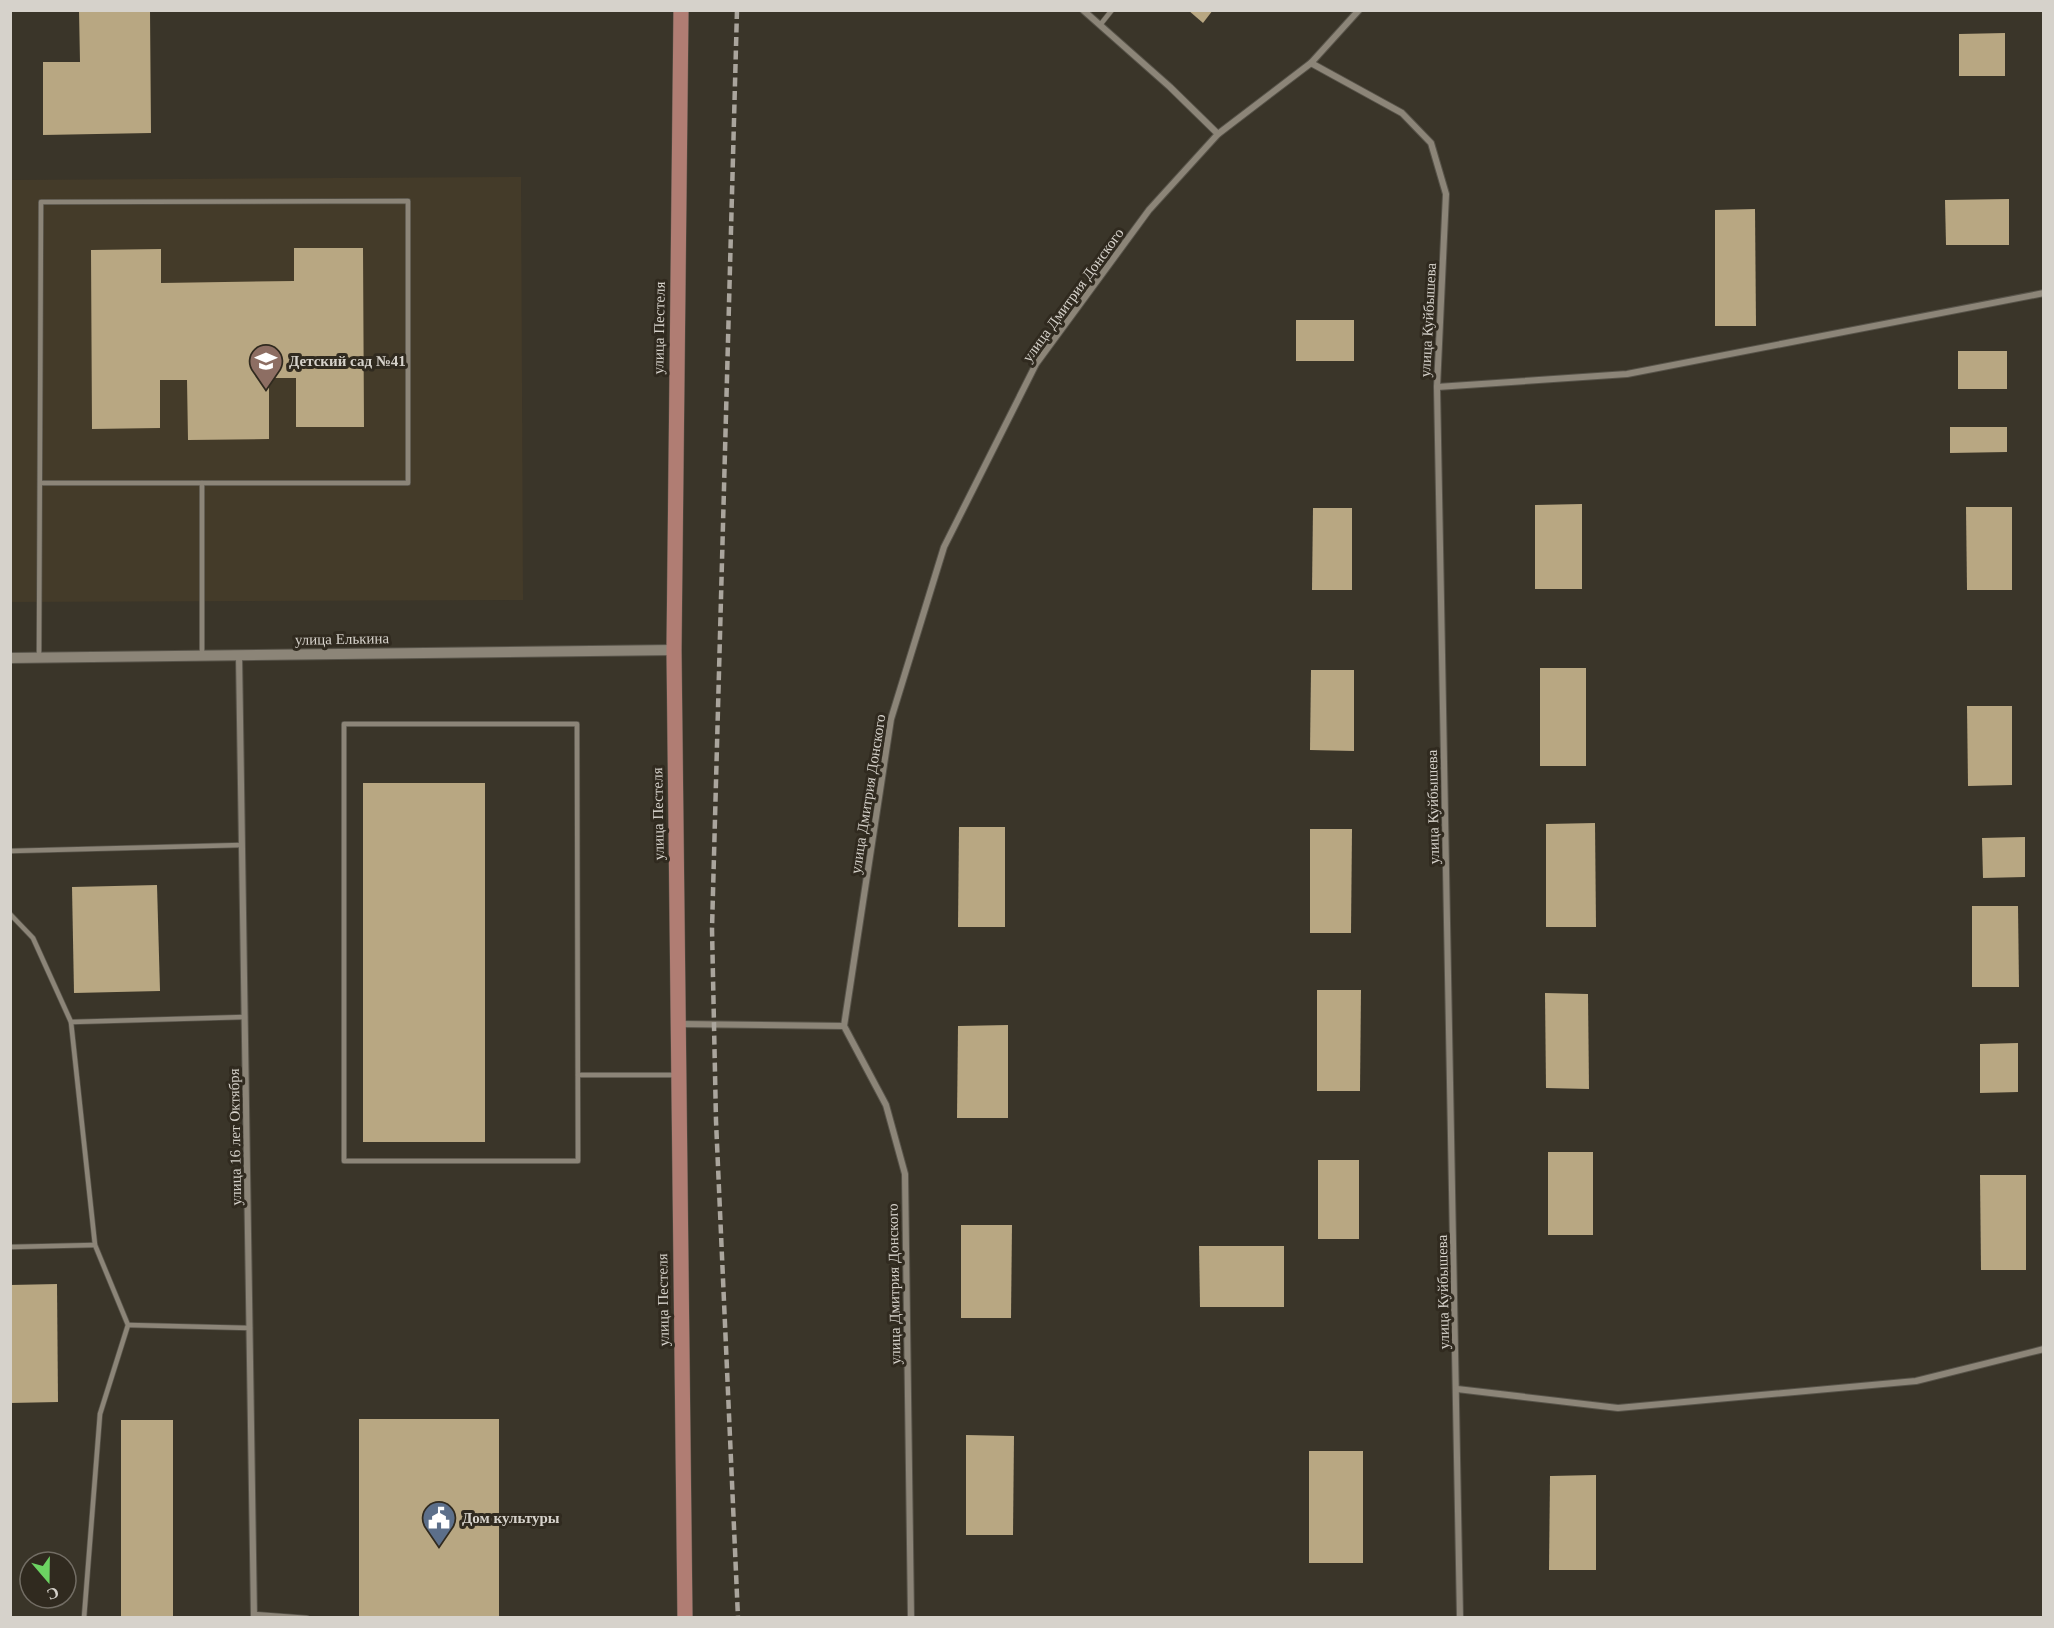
<svg xmlns="http://www.w3.org/2000/svg" width="2054" height="1628" viewBox="0 0 2054 1628" font-family="Georgia,serif">
<style>
.built{fill:#443b29}
.building{fill:#b8a782}
.lines{fill:none;stroke-linecap:round;stroke-linejoin:round}
.service-casing{stroke:#575349;stroke-width:6}
.minor-casing{stroke:#575349;stroke-width:8}
.tertiary-casing{stroke:#575349;stroke-width:12}
.primary-casing{stroke:#575349;stroke-width:16}
.service{stroke:#8c8578;stroke-width:4.5}
.minor{stroke:#8c8578;stroke-width:6}
.tertiary{stroke:#8c8578;stroke-width:10}
.primary{stroke:#b07d73;stroke-width:15}
.rail{stroke:#aaa59d;stroke-width:4.5;stroke-dasharray:9 4.5;stroke-linecap:butt}
.labels{text-anchor:middle;stroke-width:6;stroke-linejoin:round;paint-order:stroke}
.street-label{font-size:15px;fill:#d6d2cb;stroke:#302a1f}
.poi-label{font-size:15px;font-weight:bold;fill:#d6d2cb;stroke:#302a1f;text-anchor:start}
</style>
<rect width="100%" height="100%" fill="#3a3529"/>
<!-- built -->
<polygon class="built" points="521,177 523,600 11,602 10,180"/>
<!-- building -->
<g class="building">
<polygon points="79,10 150,10 151,133 43,135 43,62 80,62"/>
<polygon points="1188,10 1213,10 1203,23"/>
<polygon points="2005,33 2005,76 1959,76 1959,34"/>
<polygon points="2009,199 2009,245 1946,245 1945,200"/>
<polygon points="1755,209 1756,326 1715,326 1715,210"/>
<polygon points="294,248 363,248 364,427 296,427 296,378 269,378 269,439 188,440 187,380 160,380 160,428 92,429 91,250 161,249 161,283 294,281"/>
<rect x="1296" y="320" width="58" height="41"/>
<rect x="1958" y="351" width="49" height="38"/>
<polygon points="1950,427 2007,427 2007,452 1950,453"/>
<polygon points="1582,504 1582,589 1535,589 1535,505"/>
<polygon points="1966,507 2012,507 2012,590 1967,590"/>
<polygon points="1313,508 1352,508 1352,590 1312,590"/>
<rect x="1540" y="668" width="46" height="98"/>
<polygon points="1311,670 1354,670 1354,751 1310,750"/>
<polygon points="1967,706 2012,706 2012,785 1968,786"/>
<rect x="363" y="783" width="122" height="359"/>
<polygon points="1595,823 1596,927 1546,927 1546,824"/>
<polygon points="959,827 1005,827 1005,927 958,927"/>
<polygon points="1310,829 1352,829 1351,933 1310,933"/>
<polygon points="2025,837 2025,877 1983,878 1982,838"/>
<polygon points="157,885 160,991 74,993 72,887"/>
<polygon points="1972,906 2018,906 2019,987 1972,987"/>
<polygon points="1317,990 1361,990 1360,1091 1317,1091"/>
<polygon points="1545,993 1588,994 1589,1089 1546,1088"/>
<polygon points="1008,1025 1008,1118 957,1118 958,1026"/>
<polygon points="2018,1043 2018,1092 1980,1093 1980,1044"/>
<rect x="1548" y="1152" width="45" height="83"/>
<rect x="1318" y="1160" width="41" height="79"/>
<polygon points="1980,1175 2026,1175 2026,1270 1981,1270"/>
<polygon points="961,1225 1012,1225 1011,1318 961,1318"/>
<polygon points="1199,1246 1284,1246 1284,1307 1200,1307"/>
<polygon points="57,1284 58,1402 10,1403 10,1285"/>
<rect x="359" y="1419" width="140" height="199"/>
<rect x="121" y="1420" width="52" height="198"/>
<polygon points="966,1435 1014,1436 1013,1535 966,1535"/>
<rect x="1309" y="1451" width="54" height="112"/>
<polygon points="1596,1475 1596,1570 1549,1570 1550,1476"/>
</g>
<g class="lines">
<defs>
<g id="service">
<polyline points="1100,25 1112,10"/>
<polyline points="41,483 202,483"/>
<polyline points="39,657 41,202 408,201 408,483 202,483 202,655"/>
<polygon points="344,724 577,724 578,1161 344,1161"/>
<polyline points="10,851 242,845"/>
<polyline points="10,914 33,938 71,1022 95,1245 128,1325 100,1414 84,1618"/>
<polyline points="71,1022 245,1017"/>
<polyline points="578,1075 676,1075"/>
<polyline points="10,1247 95,1245"/>
<polyline points="128,1325 250,1328"/>
<polyline points="254,1614 307,1618"/>
</g>
<g id="minor">
<polyline points="1083,10 1170,87 1218,134"/>
<polyline points="1311,63 1402,113 1431,143 1446,194 1437,387 1460,1618"/>
<polyline points="1437,387 1627,374 2044,293"/>
<polyline points="239,656 254,1618"/>
<polyline points="680,1024 844,1026"/>
<polyline points="1457,1389 1618,1408 1916,1381 2044,1349"/>
<polyline points="911,1618 905,1174 886,1105 844,1026 891,719 944,547 1036,364 1149,210 1218,134 1311,63 1359,10"/>
</g>
<polyline id="tertiary" points="10,658 674,650"/>
<polyline id="primary" points="681,10 674,650 685,1618"/>
</defs>
<!-- service casing -->
<use href="#service" class="service-casing"/>
<!-- minor casing -->
<use href="#minor" class="minor-casing"/>
<!-- tertiary casing -->
<use href="#tertiary" class="tertiary-casing"/>
<!-- primary casing -->
<use href="#primary" class="primary-casing"/>
<!-- service -->
<use href="#service" class="service"/>
<!-- minor -->
<use href="#minor" class="minor"/>
<!-- tertiary -->
<use href="#tertiary" class="tertiary"/>
<!-- primary -->
<use href="#primary" class="primary"/>
<!-- rail -->
<polyline class="rail" points="737,10 712,929 716,1121 738,1618"/>
</g>
<!-- icons -->
<defs>
<symbol id="school-pin" viewBox="-11 -11 22 30"><path d="M0 17L-7.5 6A9.5 9.5 0 1 1 7.5 6Z" fill="#8d6e63" stroke="#302a1f"/><path d="M0-5L7-2L0 1L-7-2ZM-4 1L0 2.5L4 1V4Q0 6-4 4Z" fill="#fff"/></symbol>
<symbol id="civic-pin" viewBox="-11 -11 22 30"><path d="M0 17L-7.5 6A9.5 9.5 0 1 1 7.5 6Z" fill="#5c6f8a" stroke="#302a1f"/><path d="M-.6-6.5H3V-4.5H.6V-3L4-1V1h2V6H-6V1h2V-1L-.6-3ZM-1.2 2.5V6h2.4V2.5Z" fill="#fff"/></symbol>
</defs>
<g fill-rule="evenodd">
<use href="#school-pin" x="247" y="342" width="38" height="52"/>
<use href="#civic-pin" x="420" y="1499" width="38" height="52"/>
</g>
<g class="labels">
<!-- street labels -->
<g class="street-label">
<text transform="translate(1073 295) rotate(-54)" y="5">улица Дмитрия Донского</text>
<text transform="translate(1428 320) rotate(-87)" y="5">улица Куйбышева</text>
<text transform="translate(659 328) rotate(-89)" y="5">улица Пестеля</text>
<text transform="translate(342 639) rotate(-1)" y="5">улица Елькина</text>
<text transform="translate(868 794) rotate(-81)" y="5">улица Дмитрия Донского</text>
<text transform="translate(1433 807) rotate(-91)" y="5">улица Куйбышева</text>
<text transform="translate(658 814) rotate(-91)" y="5">улица Пестеля</text>
<text transform="translate(235 1137) rotate(-91)" y="5">улица 16 лет Октября</text>
<text transform="translate(894 1284) rotate(-91)" y="5">улица Дмитрия Донского</text>
<text transform="translate(1443 1292) rotate(-91)" y="5">улица Куйбышева</text>
<text transform="translate(663 1300) rotate(-91)" y="5">улица Пестеля</text>
</g>
<!-- poi labels -->
<g class="poi-label">
<text x="289" y="366">Детский сад №41</text>
<text x="462" y="1523">Дом культуры</text>
</g>
</g>
<!-- border -->
<rect width="2054" height="1628" fill="none" stroke="#d6d2cb" stroke-width="24"/>
<!-- north arrow -->
<g transform="translate(48 1580) rotate(160)"><circle r="28" fill="#302a1f" stroke="#726d64" stroke-width="1.5"/>
<path d="M0-4.5L10 22L0 15L-10 22Z" fill="#6cd362"/>
<text y="-9" font-size="16" font-weight="bold" text-anchor="middle" fill="#d6d2cb">С</text>
</g>
</svg>
